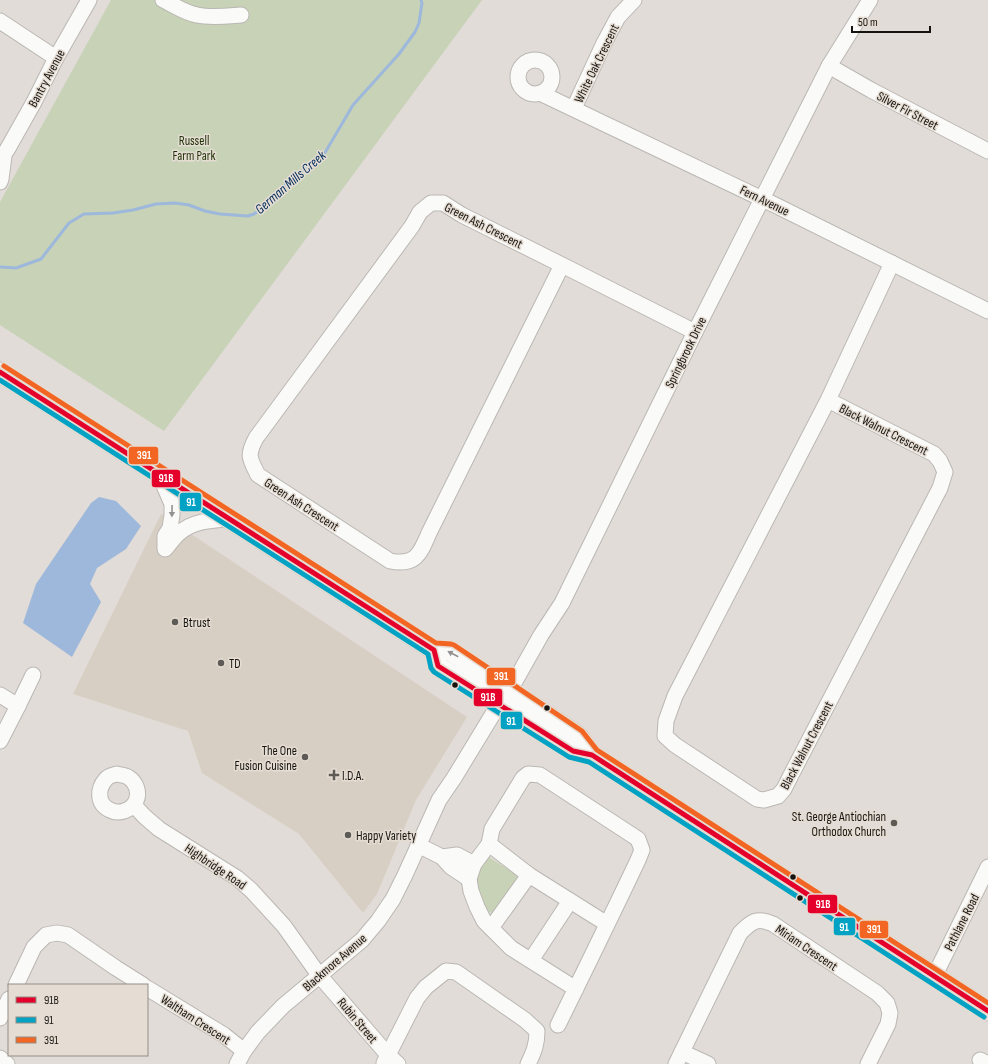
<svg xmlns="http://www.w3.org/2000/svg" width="988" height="1064" viewBox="0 0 988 1064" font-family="'Sofia Sans Condensed',sans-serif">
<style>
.built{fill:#d8cfc4}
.green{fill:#c7d2b7}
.water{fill:#9db8db}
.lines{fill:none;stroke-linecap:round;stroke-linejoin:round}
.stream{stroke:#9db8db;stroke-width:3}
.minor-casing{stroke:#bbb7b3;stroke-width:17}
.major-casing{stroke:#bbb7b3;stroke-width:21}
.minor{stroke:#fafaf9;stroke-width:15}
.major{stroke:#fafaf9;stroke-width:19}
.bus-1-casing{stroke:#e5ddd3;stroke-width:8}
.bus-2-casing{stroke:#e5ddd3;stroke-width:8}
.bus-3-casing{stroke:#e5ddd3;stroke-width:8}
.bus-1{stroke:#e4002b;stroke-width:5}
.bus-2{stroke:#01a2c4;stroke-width:5}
.bus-3{stroke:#f26522;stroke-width:5}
.oneway{fill:#949290}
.poi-dot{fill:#5e5a56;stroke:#e5ddd3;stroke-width:1.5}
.bus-dot{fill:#171410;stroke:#e5ddd3;stroke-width:1.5}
.labels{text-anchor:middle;stroke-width:3;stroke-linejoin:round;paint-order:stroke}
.street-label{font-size:13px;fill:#171410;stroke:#e5ddd3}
.park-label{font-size:13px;fill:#1e3105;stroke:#e5ddd3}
.poi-label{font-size:13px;fill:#171410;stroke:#e5ddd3;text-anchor:start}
.water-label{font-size:14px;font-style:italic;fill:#073160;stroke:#e5ddd3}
.line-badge{stroke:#e5ddd3;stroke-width:1.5}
.badge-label{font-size:11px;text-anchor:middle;font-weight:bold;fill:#fff}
</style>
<rect width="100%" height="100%" fill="#e1dcd7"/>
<!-- built -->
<polygon class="built" points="161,514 467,717 416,800 377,894 363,913 299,834 202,773 188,731 73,694"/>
<!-- green -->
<g class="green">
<polygon points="111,0 482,0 164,431 0,325 0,202"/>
<path d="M487 856 514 873 518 879C515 886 510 888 506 894 504 897 505 900 504 903 499 916 488 913 479 909L473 875Z"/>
</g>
<!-- water -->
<polygon class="water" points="99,497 116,501 141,526 126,549 97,568 90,584 101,602 72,657 23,623 36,584 91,503"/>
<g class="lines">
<!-- stream -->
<polyline class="stream" points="1,267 16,268 41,259 69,223 84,214 113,213 133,210 156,204 175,203 189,205 205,211 220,214 248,216 254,214 263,208 292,178 317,161 326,151 353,105 399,54 415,32 419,23 422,3 421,0"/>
<defs>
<g id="minor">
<path d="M163 0C174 5 185 13 197 15 211 18 227 16 241 15"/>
<polyline points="0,21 56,58"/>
<circle cx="535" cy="77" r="17"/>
<polyline points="829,66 871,90 988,151"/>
<polyline points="540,93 777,206 988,311"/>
<polyline points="574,108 604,43 618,17 634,0"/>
<polyline points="0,159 7,150 34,102 56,58 89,0"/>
<polyline points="0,182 1,179 4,156"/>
<path d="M562 265 429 533C420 554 416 566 390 561L258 475C249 458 247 455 256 438L412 226 420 212 431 203H443L462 215 562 265 695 332"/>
<polyline points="828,400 934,454 940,461 945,472 940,488 790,777 784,789 778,796 764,800 757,799 675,745 665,736 666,721 675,696 828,400 892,263"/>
<polyline points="159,474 172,504 172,515 170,528 165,536 165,549"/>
<path d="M166 548C170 543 174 538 178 534 192 521 211 520 229 519"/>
<polyline points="0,695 18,706 0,741"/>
<polyline points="18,706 33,675"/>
<path d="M117 774C120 775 125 775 128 777 136 782 140 792 136 801 132 810 119 815 110 810 97 804 97 789 106 779 108 776 113 775 117 774Z"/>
<polyline points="134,805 144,816 159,829 237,878 251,890 284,926 319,975 388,1055 398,1064"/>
<polyline points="489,844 529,875 607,924"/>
<polyline points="418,845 442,857 451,867 469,879"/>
<polyline points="442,857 457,855 474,864"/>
<polyline points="491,928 529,875"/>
<polyline points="531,960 570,901"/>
<polyline points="934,977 988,867"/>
<polyline points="16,985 34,947 46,935 57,933 68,935 116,968 143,985"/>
<polyline points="147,988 224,1035 244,1051"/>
<polyline points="0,1018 9,999"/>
<path d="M558 1025C585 970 612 915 638 860L642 850 638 839 540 775 528 774 523 778 492 829 489 844 474 864 469 879 471 891 477 907 484 921 511 948 576 989"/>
<polyline points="682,1052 708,1064"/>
<polyline points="0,1058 7,1064"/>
<polyline points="980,1060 988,1064"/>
<path d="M384 1063 417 998 426 987 446 971 456 972 525 1020 537 1031C537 1044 534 1052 528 1064"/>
<polyline points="237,1064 244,1051 258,1032 283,1006 362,940 378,921 393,899 405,875 439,800 454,778 499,704 510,690 541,635 562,603 695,332 829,66 870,0"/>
<path d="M676 1064 740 933C752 921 757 917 773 924L877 993 887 1003 890 1013 888 1024 868 1064"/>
</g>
<g id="major">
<polyline points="0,372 434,650 450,651 578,736 592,755 988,1011"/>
<polyline points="434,650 438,666 482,693 573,751 592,755"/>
</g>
</defs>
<!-- minor casing -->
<use href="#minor" class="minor-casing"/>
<!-- major casing -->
<use href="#major" class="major-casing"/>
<!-- minor -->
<use href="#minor" class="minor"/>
<!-- major -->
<use href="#major" class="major"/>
<defs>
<polyline id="bus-1" points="0,372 434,650 438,666 573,751 592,755 988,1011"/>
<polyline id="bus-2" points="0,380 428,654 431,668 434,672 569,757 589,762 984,1017"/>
<polyline id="bus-3" points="4,366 436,643 451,644 454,645 582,731 597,750 988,1003"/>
</defs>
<!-- bus-1 casing -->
<use href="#bus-1" class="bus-1-casing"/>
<!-- bus-2 casing -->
<use href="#bus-2" class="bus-2-casing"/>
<!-- bus-3 casing -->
<use href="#bus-3" class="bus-3-casing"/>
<!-- bus-1 -->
<use href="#bus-1" class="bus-1"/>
<!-- bus-2 -->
<use href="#bus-2" class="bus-2"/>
<!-- bus-3 -->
<use href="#bus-3" class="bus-3"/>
</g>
<!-- one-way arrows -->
<defs><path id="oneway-solid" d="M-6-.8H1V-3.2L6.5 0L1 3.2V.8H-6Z"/></defs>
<g class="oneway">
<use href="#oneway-solid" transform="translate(172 511) rotate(91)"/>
<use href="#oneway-solid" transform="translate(453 654) rotate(-152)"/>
</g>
<!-- markers -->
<g class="poi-dot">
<circle cx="175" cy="622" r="4"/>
<circle cx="221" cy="663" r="4"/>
<circle cx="305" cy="757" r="4"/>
<path d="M332 769h4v4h4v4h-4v4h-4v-4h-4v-4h4z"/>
<circle cx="894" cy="823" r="4"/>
<circle cx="348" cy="835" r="4"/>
</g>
<g class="bus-dot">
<circle cx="455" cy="685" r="3.5"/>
<circle cx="547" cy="708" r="3.5"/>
<circle cx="793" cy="877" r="3.5"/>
<circle cx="800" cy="898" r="3.5"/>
</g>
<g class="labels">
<!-- street labels -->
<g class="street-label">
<text transform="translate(596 63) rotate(-64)" y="5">White Oak Crescent</text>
<text transform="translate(46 78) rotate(-62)" y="5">Bantry Avenue</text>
<text transform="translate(908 110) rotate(28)" y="5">Silver Fir Street</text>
<text transform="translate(765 200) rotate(26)" y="5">Fern Avenue</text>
<text transform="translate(484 225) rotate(27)" y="5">Green Ash Crescent</text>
<text transform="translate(685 352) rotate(-64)" y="5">Springbrook Drive</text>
<text transform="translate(884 429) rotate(27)" y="5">Black Walnut Crescent</text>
<text transform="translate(302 504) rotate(33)" y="5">Green Ash Crescent</text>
<text transform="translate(806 745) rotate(-62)" y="5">Black Walnut Crescent</text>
<text transform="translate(216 866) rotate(34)" y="5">Highbridge Road</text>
<text transform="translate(961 922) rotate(-63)" y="5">Pathlane Road</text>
<text transform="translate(807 947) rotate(34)" y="5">Miriam Crescent</text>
<text transform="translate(334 962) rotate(-41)" y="5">Blackmore Avenue</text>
<text transform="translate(196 1019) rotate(33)" y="5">Waltham Crescent</text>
<text transform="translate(358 1020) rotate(50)" y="5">Rubin Street</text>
</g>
<!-- park labels -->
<g class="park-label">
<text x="194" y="145">Russell<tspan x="194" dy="15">Farm Park</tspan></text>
</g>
<!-- poi labels -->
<g class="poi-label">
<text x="183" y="627">Btrust</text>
<text x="229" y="668">TD</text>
<text x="297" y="755" text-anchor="end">The One<tspan x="297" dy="15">Fusion Cuisine</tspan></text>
<text x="342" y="780">I.D.A.</text>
<text x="886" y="821" text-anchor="end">St. George Antiochian<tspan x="886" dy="15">Orthodox Church</tspan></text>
<text x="356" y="840">Happy Variety</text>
</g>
<!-- water labels -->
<g class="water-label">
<text transform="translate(290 182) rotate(-41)" y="5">German Mills Creek</text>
</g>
</g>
<g class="line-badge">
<rect x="128" y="446" width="31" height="19" rx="4" fill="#f26522"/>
<rect x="151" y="469" width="30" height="19" rx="4" fill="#e4002b"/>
<rect x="179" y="492" width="23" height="20" rx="4" fill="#01a2c4"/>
<rect x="486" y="667" width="30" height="19" rx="4" fill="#f26522"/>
<rect x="473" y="688" width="30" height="19" rx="4" fill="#e4002b"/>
<rect x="500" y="711" width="23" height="19" rx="4" fill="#01a2c4"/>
<rect x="807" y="894" width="31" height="20" rx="4" fill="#e4002b"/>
<rect x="833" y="917" width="23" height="19" rx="4" fill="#01a2c4"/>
<rect x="859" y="920" width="30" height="19" rx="4" fill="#f26522"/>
</g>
<g class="badge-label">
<text x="144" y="459">391</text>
<text x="166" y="482">91B</text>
<text x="191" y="506">91</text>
<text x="501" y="680">391</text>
<text x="488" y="701">91B</text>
<text x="511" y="725">91</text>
<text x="823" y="908">91B</text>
<text x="844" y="931">91</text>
<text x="874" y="933">391</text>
</g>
<!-- legend -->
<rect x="8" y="984" width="140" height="72" fill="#e5ddd3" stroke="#938d85"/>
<rect x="16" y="997" width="20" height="6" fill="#e4002b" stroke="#938d85"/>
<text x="44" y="1004" font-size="12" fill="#171410">91B</text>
<rect x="16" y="1017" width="20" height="6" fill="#01a2c4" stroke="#938d85"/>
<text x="44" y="1024" font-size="12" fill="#171410">91</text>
<rect x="16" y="1037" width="20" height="6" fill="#f26522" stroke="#938d85"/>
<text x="44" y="1044" font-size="12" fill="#171410">391</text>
<!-- scale -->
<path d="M852 26v6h78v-6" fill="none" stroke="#171410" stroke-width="2"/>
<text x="858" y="26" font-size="12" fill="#171410" stroke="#e5ddd3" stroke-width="3" paint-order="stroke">50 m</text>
</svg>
